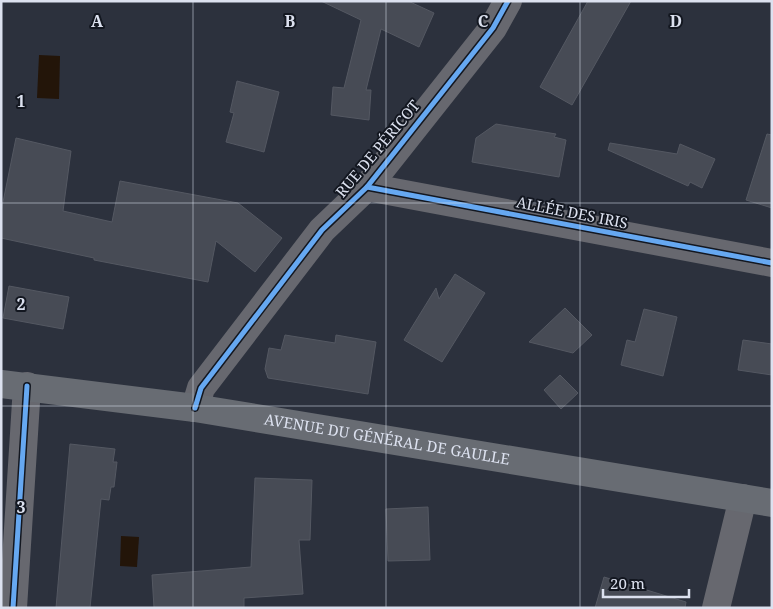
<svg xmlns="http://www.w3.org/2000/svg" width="773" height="609" viewBox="0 0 773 609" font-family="'Noto Serif',serif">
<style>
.water{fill:#231509}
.building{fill:#474b55;stroke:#545862}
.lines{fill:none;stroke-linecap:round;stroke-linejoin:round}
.minor{stroke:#67686f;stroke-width:28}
.secondary{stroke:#686c73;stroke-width:28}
.cycleway-casing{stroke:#131720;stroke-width:8}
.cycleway{stroke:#66a8f1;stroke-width:5}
.grid{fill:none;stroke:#dce1ef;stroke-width:1;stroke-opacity:0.55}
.labels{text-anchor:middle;stroke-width:4;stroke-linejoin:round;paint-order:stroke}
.street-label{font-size:15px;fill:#dce1ef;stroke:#131720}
.grid-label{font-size:16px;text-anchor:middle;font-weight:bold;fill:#dce1ef;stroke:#131720;stroke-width:4;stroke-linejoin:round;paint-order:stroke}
</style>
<rect width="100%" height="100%" fill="#2c313d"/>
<!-- water -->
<g class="water">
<polygon points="39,55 60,56 59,99 37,98"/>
<polygon points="121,536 139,537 137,567 120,566"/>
</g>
<!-- building -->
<g class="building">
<polygon points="321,1 408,1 434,13 419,47 381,29 366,90 371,90 369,120 331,115 333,87 344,88 361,20"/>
<polygon points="588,1 631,1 572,105 540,87"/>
<polygon points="237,81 279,92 264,152 226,142 234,113 230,112"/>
<polygon points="496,124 556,134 554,137 566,140 559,177 472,162 476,138"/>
<polygon points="767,134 772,135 772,208 746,200"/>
<polygon points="16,138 71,151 63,211 112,222 120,181 238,203 282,238 255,272 216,241 208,282 94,260 94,258 1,238 1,212"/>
<polygon points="610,143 677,154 680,144 715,159 702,188 690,182 688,186 608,150"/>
<polygon points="455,274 485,293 442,362 404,340 436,288 439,299"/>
<polygon points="9,286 69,297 63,329 3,318"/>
<polygon points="565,308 592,335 573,353 529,342"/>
<polygon points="644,309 677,317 663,376 621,365 627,340 635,342"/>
<polygon points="285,335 335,343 336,335 376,342 368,394 268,378 265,369 269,348 281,350"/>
<polygon points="743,340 772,344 772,375 738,370"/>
<polygon points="560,375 578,393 561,409 544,390"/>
<polygon points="70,444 115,449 113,462 117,462 114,487 111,487 109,500 101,499 90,608 56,608"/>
<polygon points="255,478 312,480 310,540 299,540 303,594 244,598 244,608 154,608 152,575 251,567"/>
<polygon points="428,507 430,560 388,561 386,509"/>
<polygon points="604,577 686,602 685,608 595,608"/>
</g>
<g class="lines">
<!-- minor -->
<g class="minor">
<polyline points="367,187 772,263"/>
<polyline points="195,408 201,388 322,230 367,187 493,28 508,1"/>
<polyline points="13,608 27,386"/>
<polyline points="716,608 743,498"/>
</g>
<!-- secondary -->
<path class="secondary" id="s1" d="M1 384 195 408 772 503"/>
<defs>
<g id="cycleway">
<polyline points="367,187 772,263"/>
<polyline points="195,408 201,388 322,230 367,187 493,28 508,1"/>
<polyline points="13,608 27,386"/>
</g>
</defs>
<!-- cycleway casing -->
<use href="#cycleway" class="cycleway-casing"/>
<!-- cycleway -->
<use href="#cycleway" class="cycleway"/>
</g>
<!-- grid -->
<path class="grid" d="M193 1V608M386 1V608M580 1V608M1 203H772M1 406H772"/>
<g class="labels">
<!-- street labels -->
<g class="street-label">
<text transform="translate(378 149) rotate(-50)" y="5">RUE DE PÉRICOT</text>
<text transform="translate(572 213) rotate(11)" y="5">ALLÉE DES IRIS</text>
<text dy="5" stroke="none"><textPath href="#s1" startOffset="390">AVENUE DU GÉNÉRAL DE GAULLE</textPath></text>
</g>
</g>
<g class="grid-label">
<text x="97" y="27">A</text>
<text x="290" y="27">B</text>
<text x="483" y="27">C</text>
<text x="676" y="27">D</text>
<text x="21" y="107">1</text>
<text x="21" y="310">2</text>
<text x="21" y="513">3</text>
</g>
<!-- border -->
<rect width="773" height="609" fill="none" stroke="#dce1ef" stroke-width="5"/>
<!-- scale -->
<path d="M603 589v8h86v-8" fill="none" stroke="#dce1ef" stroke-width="2.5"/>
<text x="610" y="589" font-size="15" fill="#dce1ef" stroke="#131720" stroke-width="4" paint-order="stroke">20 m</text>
</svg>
